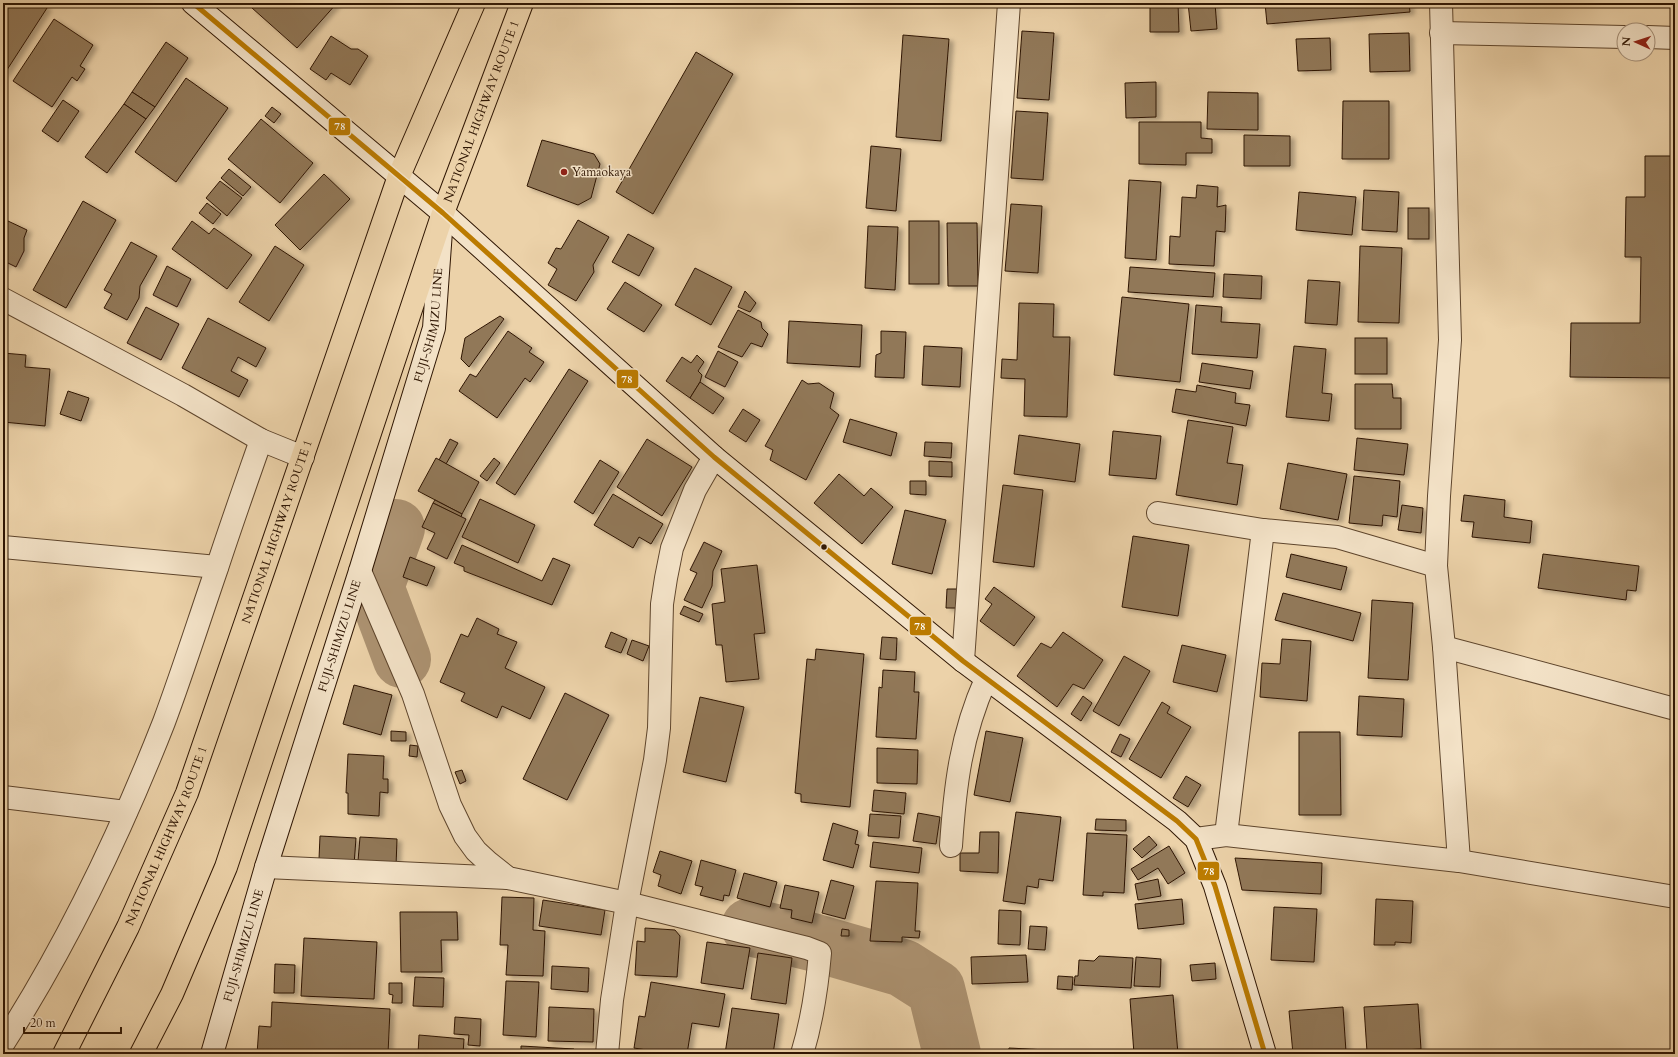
<svg xmlns="http://www.w3.org/2000/svg" width="1678" height="1057" viewBox="0 0 1678 1057" font-family="Cardo,serif">
<style>
.lines{fill:none;stroke-linecap:round;stroke-linejoin:round}
.river{stroke:#ac9271;stroke-width:58}
.building{fill:#917859;stroke:#2f1603;filter:url(#shadow)}
.street-casing{stroke:#5e452c;stroke-width:24}
.secondary-casing{stroke:#2f1603;stroke-width:24}
.highway-casing{stroke:#2f1603;stroke-width:24}
.street{stroke:#f3e2c7;stroke-width:22}
.secondary{stroke:#f3e2c7;stroke-width:22}
.highway{stroke:#ecd2a9;stroke-width:22}
.bus-1-casing{stroke:#f3e2c7;stroke-width:8}
.bus-1{stroke:#bb7b01;stroke-width:5}
.poi-dot{fill:#8f2418;stroke:#f3e2c7;stroke-width:1.5}
.bus-dot{fill:#2f1603;stroke:#f3e2c7;stroke-width:1.5}
.labels{text-anchor:middle;stroke-width:3;stroke-linejoin:round;paint-order:stroke}
.street-label{font-size:12px;fill:#2f1603;stroke:#f3e2c7}
.poi-label{font-size:12px;fill:#2f1603;stroke:#f3e2c7;text-anchor:start}
.line-badge{stroke:#f3e2c7;stroke-width:1.5}
.badge-label{font-size:11px;text-anchor:middle;font-weight:bold;fill:#fff}
</style>
<defs>
<filter id="shadow"><feDropShadow dx="4.5" dy="2.5" stdDeviation="2" flood-color="#0004"/></filter>
</defs>
<rect width="100%" height="100%" fill="#ecd2a9"/>
<filter id="stains"><feTurbulence type="fractalNoise" baseFrequency=".005" numOctaves="4"/><feColorMatrix values="0 0 0 0 .2 0 0 0 0 .09 0 0 0 0 .02 0 0 0 .5 -.17"/></filter>
<radialGradient id="worn" r=".72"><stop offset=".6" stop-color="#630" stop-opacity="0"/><stop offset="1" stop-color="#630" stop-opacity=".3"/></radialGradient>
<g class="lines">
<!-- river -->
<g class="river">
<polyline points="396,528 375,587 402,659"/>
<polyline points="750,927 816,943 903,968 936,989 952,1054"/>
</g>
</g>
<!-- building -->
<g class="building">
<polygon points="3,3 40,3 47,8 3,76"/>
<polygon points="257,3 337,3 297,48 252,8"/>
<polygon points="1150,3 1178,3 1179,32 1150,32"/>
<polygon points="1188,3 1215,3 1217,29 1191,31"/>
<polygon points="1265,3 1409,3 1410,12 1267,24"/>
<polygon points="54,19 93,45 80,66 85,69 77,81 72,77 52,107 13,81"/>
<polygon points="1022,31 1054,33 1049,100 1017,98"/>
<polygon points="1409,33 1410,71 1370,72 1369,34"/>
<polygon points="903,35 949,39 941,141 896,137"/>
<polygon points="331,36 351,49 358,49 368,56 350,85 331,73 326,80 310,69"/>
<polygon points="1330,38 1331,70 1298,71 1296,39"/>
<polygon points="166,42 188,58 155,107 132,92"/>
<polygon points="696,52 733,74 653,214 616,192"/>
<polygon points="186,78 228,108 176,182 135,152"/>
<polygon points="1156,82 1156,117 1126,118 1125,83"/>
<polygon points="132,92 155,107 146,119 124,104"/>
<polygon points="1208,92 1258,93 1258,130 1207,129"/>
<polygon points="63,100 79,111 58,142 42,131"/>
<polygon points="1343,101 1389,101 1389,159 1342,159"/>
<polygon points="124,104 146,119 107,173 85,157"/>
<polygon points="272,107 281,114 274,123 265,116"/>
<polygon points="1016,111 1048,113 1043,180 1011,178"/>
<polygon points="261,119 313,163 280,203 228,159"/>
<polygon points="1139,122 1201,122 1201,138 1212,139 1212,153 1186,153 1186,165 1139,164"/>
<polygon points="1244,135 1290,136 1290,166 1244,166"/>
<polygon points="542,140 594,154 600,164 591,198 578,205 527,186"/>
<polygon points="871,146 901,149 896,211 866,208"/>
<polygon points="1645,156 1675,156 1675,378 1570,377 1571,323 1640,323 1641,257 1625,257 1626,197 1645,197"/>
<polygon points="229,169 251,187 243,196 221,178"/>
<polygon points="324,174 350,199 300,250 275,225"/>
<polygon points="1129,180 1161,182 1156,260 1125,258"/>
<polygon points="220,181 242,198 227,216 206,198"/>
<polygon points="1197,185 1218,187 1217,207 1226,205 1225,232 1216,231 1214,266 1169,264 1170,236 1180,237 1182,197 1196,198"/>
<polygon points="1364,190 1399,192 1397,232 1362,230"/>
<polygon points="1299,192 1356,197 1352,235 1296,230"/>
<polygon points="83,201 116,220 66,308 33,290"/>
<polygon points="207,203 221,214 213,224 199,213"/>
<polygon points="1011,204 1042,206 1038,273 1005,271"/>
<rect x="1408" y="208" width="21" height="31"/>
<polygon points="578,220 609,237 593,265 594,272 576,301 548,285 557,269 548,263 556,248 561,249"/>
<polygon points="8,221 27,230 24,238 24,251 16,267 6,262 3,270 3,227 4,227"/>
<polygon points="192,221 209,234 214,228 252,255 227,289 172,249"/>
<rect x="909" y="221" width="30" height="63"/>
<polygon points="947,223 977,223 978,286 948,286"/>
<polygon points="868,226 898,227 895,290 865,288"/>
<polygon points="628,234 654,248 639,276 612,262"/>
<polygon points="131,242 157,256 140,286 139,298 127,320 104,308 112,294 104,290"/>
<polygon points="275,246 304,265 269,321 239,302"/>
<polygon points="1360,246 1402,248 1399,323 1358,322"/>
<polygon points="167,266 191,279 177,307 153,295"/>
<polygon points="1130,267 1215,273 1213,297 1128,292"/>
<polygon points="695,268 732,287 711,325 675,305"/>
<polygon points="1224,274 1262,276 1261,299 1223,297"/>
<polygon points="1308,280 1340,282 1337,325 1305,323"/>
<polygon points="625,282 662,305 644,332 607,309"/>
<polygon points="745,291 756,303 750,312 738,307"/>
<polygon points="1122,297 1189,304 1180,382 1114,375"/>
<polygon points="1019,303 1054,304 1053,337 1070,337 1067,417 1024,416 1025,379 1001,378 1002,359 1017,360"/>
<polygon points="1196,305 1222,307 1221,322 1260,324 1257,358 1192,354"/>
<polygon points="146,307 179,324 161,360 127,343"/>
<polygon points="738,310 761,322 762,328 768,334 762,347 751,343 742,357 718,347"/>
<polygon points="500,316 504,319 469,367 461,359 465,338"/>
<polygon points="208,318 266,348 256,367 238,357 231,371 248,380 239,397 182,368"/>
<polygon points="789,321 862,325 860,367 787,363"/>
<polygon points="508,331 532,348 529,352 544,362 530,382 525,378 497,418 459,391 470,374 476,377"/>
<polygon points="881,331 906,332 904,378 875,377 876,355 881,353"/>
<rect x="1355" y="338" width="32" height="36"/>
<polygon points="924,346 962,348 960,387 922,385"/>
<polygon points="1294,346 1326,349 1322,393 1332,394 1329,421 1286,417"/>
<polygon points="718,351 738,362 725,387 705,377"/>
<polygon points="3,353 26,355 25,367 50,369 45,426 3,422"/>
<polygon points="697,355 704,362 698,371 702,375 700,382 690,398 666,381 682,357 691,363"/>
<polygon points="1202,363 1253,371 1250,389 1199,382"/>
<polygon points="569,369 588,381 515,495 496,483"/>
<polygon points="802,380 808,384 819,383 834,393 830,408 839,415 806,480 770,460 773,450 765,446"/>
<polygon points="700,382 724,398 713,414 690,398"/>
<polygon points="1355,384 1392,384 1393,398 1401,398 1401,429 1355,429"/>
<polygon points="1197,385 1236,393 1235,403 1250,405 1246,426 1172,412 1176,389 1196,392"/>
<polygon points="68,391 89,398 81,421 60,414"/>
<polygon points="743,409 760,420 746,442 729,431"/>
<polygon points="850,419 897,433 891,456 843,442"/>
<polygon points="1188,420 1233,427 1227,463 1243,465 1237,505 1176,495"/>
<polygon points="1113,431 1161,436 1156,479 1109,475"/>
<polygon points="1019,435 1080,444 1075,482 1014,474"/>
<polygon points="1357,438 1408,444 1404,475 1354,470"/>
<polygon points="450,439 458,443 446,464 439,460"/>
<polygon points="647,439 692,467 662,516 617,487"/>
<polygon points="925,442 952,443 951,458 924,456"/>
<polygon points="436,458 479,482 462,514 418,491"/>
<polygon points="494,458 500,463 487,481 480,476"/>
<polygon points="600,460 619,472 593,514 574,502"/>
<polygon points="929,461 952,462 952,477 929,476"/>
<polygon points="1288,463 1347,474 1338,520 1280,509"/>
<polygon points="839,474 864,496 871,488 893,507 862,544 814,503"/>
<polygon points="1354,476 1400,481 1397,517 1383,515 1382,526 1349,523"/>
<polygon points="910,481 926,481 926,495 910,494"/>
<polygon points="1003,485 1043,490 1034,567 993,562"/>
<polygon points="613,494 663,524 651,544 639,537 633,548 594,525"/>
<polygon points="1464,495 1505,500 1504,517 1532,521 1530,543 1472,537 1474,522 1461,521"/>
<polygon points="480,499 535,525 518,563 462,537"/>
<polygon points="435,500 462,514 461,517 433,503"/>
<polygon points="433,503 466,519 447,559 427,549 435,533 422,527"/>
<polygon points="1402,505 1423,508 1421,533 1398,530"/>
<polygon points="905,510 946,520 932,574 892,564"/>
<polygon points="1133,536 1189,545 1178,616 1122,607"/>
<polygon points="704,542 722,551 713,571 712,586 702,608 684,600 697,573 690,570"/>
<polygon points="462,545 542,581 553,558 570,565 552,605 464,571 464,567 454,563"/>
<polygon points="1291,554 1347,567 1341,590 1286,577"/>
<polygon points="1543,554 1639,566 1636,591 1627,590 1626,600 1538,588"/>
<polygon points="410,557 435,567 427,586 403,577"/>
<polygon points="757,565 765,633 754,634 759,679 726,682 722,645 716,645 712,604 725,602 721,569"/>
<polygon points="994,587 1035,617 1014,646 980,621 992,604 985,599"/>
<polygon points="947,589 957,589 956,608 946,608"/>
<polygon points="1283,593 1361,613 1353,641 1275,620"/>
<polygon points="1372,600 1413,603 1408,680 1368,678"/>
<polygon points="684,606 703,614 699,622 680,614"/>
<polygon points="477,618 499,629 497,634 517,642 505,668 545,687 530,719 502,706 497,718 461,701 465,693 440,682 461,634 468,637"/>
<polygon points="611,632 627,639 621,653 605,647"/>
<polygon points="1063,632 1103,660 1084,689 1073,684 1057,707 1017,676 1041,643 1051,648"/>
<polygon points="882,637 897,638 896,660 880,659"/>
<polygon points="1282,639 1311,641 1307,701 1260,697 1262,663 1280,664"/>
<polygon points="632,640 649,646 643,661 627,654"/>
<polygon points="1182,645 1226,655 1217,692 1173,682"/>
<polygon points="816,649 864,654 850,807 801,802 801,794 795,793 807,659 815,660"/>
<polygon points="1124,656 1150,671 1119,726 1093,711"/>
<polygon points="883,670 915,672 914,692 919,692 916,739 876,737 879,687 882,688"/>
<polygon points="354,685 392,695 381,735 343,724"/>
<polygon points="565,693 609,715 567,800 523,779"/>
<polygon points="1083,696 1092,703 1081,721 1071,714"/>
<polygon points="1359,696 1404,699 1402,737 1357,735"/>
<polygon points="700,697 744,707 726,782 683,772"/>
<polygon points="1162,702 1170,707 1167,713 1191,727 1161,778 1129,759"/>
<polygon points="391,731 406,732 406,741 391,741"/>
<polygon points="986,731 1023,738 1010,802 974,795"/>
<polygon points="1299,732 1340,732 1341,815 1299,815"/>
<polygon points="1120,734 1130,739 1121,757 1111,752"/>
<polygon points="410,745 418,746 417,757 409,756"/>
<polygon points="877,748 918,750 917,784 877,783"/>
<polygon points="348,754 384,756 383,779 388,779 388,793 380,792 379,816 348,814 348,793 346,793"/>
<polygon points="462,770 466,781 460,784 455,772"/>
<polygon points="1186,776 1201,785 1188,807 1173,798"/>
<polygon points="874,790 906,793 904,814 872,811"/>
<polygon points="1016,812 1061,817 1053,881 1039,879 1038,888 1027,886 1025,904 1003,901"/>
<polygon points="918,813 940,817 936,844 913,841"/>
<polygon points="870,814 901,816 899,838 868,836"/>
<polygon points="1096,819 1126,820 1126,831 1095,830"/>
<polygon points="833,823 858,831 855,844 859,845 853,868 823,860"/>
<polygon points="980,832 999,832 998,873 960,871 960,853 979,853"/>
<polygon points="1087,833 1127,835 1124,893 1103,892 1103,896 1083,895"/>
<polygon points="320,836 356,838 354,865 319,859"/>
<polygon points="1149,836 1157,845 1142,858 1133,849"/>
<polygon points="360,837 397,839 396,866 358,861"/>
<polygon points="873,842 922,848 919,873 870,867"/>
<polygon points="1169,846 1185,873 1168,884 1158,868 1138,880 1131,869"/>
<polygon points="660,851 692,861 681,894 658,886 661,875 653,872"/>
<polygon points="1235,858 1322,863 1321,894 1242,890"/>
<polygon points="701,860 736,870 729,896 724,895 723,901 700,895 703,887 695,885"/>
<polygon points="744,873 777,882 770,907 737,898"/>
<polygon points="1158,879 1161,896 1138,900 1135,884"/>
<polygon points="831,880 854,886 845,919 822,913"/>
<polygon points="876,881 918,883 915,931 920,931 919,938 902,937 902,942 870,941"/>
<polygon points="785,885 819,892 812,923 791,918 792,910 780,908"/>
<polygon points="502,897 534,898 533,930 545,931 543,976 506,975 508,945 500,945"/>
<polygon points="1182,899 1184,924 1138,929 1135,904"/>
<polygon points="1376,899 1413,901 1411,943 1395,942 1395,945 1374,945"/>
<polygon points="543,900 605,910 601,935 539,926"/>
<polygon points="1274,907 1317,909 1314,962 1271,960"/>
<polygon points="999,910 1021,911 1020,945 998,944"/>
<polygon points="400,912 457,912 458,940 441,940 442,972 401,972"/>
<polygon points="1030,926 1047,927 1045,950 1028,949"/>
<polygon points="645,928 675,930 680,936 677,977 635,975 637,941 645,942"/>
<polygon points="842,929 849,930 849,936 841,936"/>
<polygon points="304,938 377,942 374,999 301,996"/>
<polygon points="707,942 750,948 743,989 701,983"/>
<polygon points="758,953 792,958 786,1004 751,999"/>
<polygon points="1026,955 1028,982 972,984 971,957"/>
<polygon points="1099,956 1133,958 1131,988 1074,985 1075,976 1078,976 1079,960 1094,961"/>
<polygon points="1136,957 1161,959 1160,987 1134,986"/>
<polygon points="1215,963 1216,979 1192,981 1190,965"/>
<polygon points="275,964 295,965 294,993 274,993"/>
<polygon points="552,966 589,968 588,992 551,989"/>
<polygon points="1058,976 1073,977 1072,990 1057,989"/>
<polygon points="415,977 444,978 443,1007 413,1006"/>
<polygon points="506,981 539,982 536,1037 503,1035"/>
<polygon points="651,982 725,994 719,1027 692,1023 687,1054 672,1054 634,1048 639,1016 645,1017"/>
<polygon points="389,983 402,983 402,1003 392,1003 393,995 389,994"/>
<polygon points="1173,995 1178,1054 1134,1054 1130,999"/>
<polygon points="272,1002 390,1009 388,1054 257,1054 259,1026 271,1027"/>
<polygon points="1418,1004 1421,1049 1367,1052 1364,1007"/>
<polygon points="549,1007 594,1009 593,1042 548,1041"/>
<polygon points="1343,1007 1346,1052 1293,1054 1289,1011"/>
<polygon points="732,1008 779,1014 773,1054 725,1054"/>
<polygon points="455,1017 481,1019 480,1046 468,1045 469,1035 454,1034"/>
<polygon points="419,1035 464,1039 463,1054 418,1054"/>
<polygon points="521,1046 574,1049 574,1054 521,1054"/>
<polygon points="1009,1048 1047,1050 1046,1054 1008,1054"/>
</g>
<g class="lines">
<defs>
<g id="street">
<polyline points="1441,3 1450,340 1439,496 1436,566 1444,647 1459,861"/>
<polyline points="1441,33 1624,37"/>
<polyline points="1648,37 1675,38"/>
<polyline points="3,299 183,395 261,440 303,457"/>
<polyline points="1158,513 1263,530 1337,537 1436,566"/>
<polyline points="3,547 217,567"/>
<path d="M360 571 413 694 450 805 465 836 476 851 489 863 508 878 627 903 807 948 820 953C817 988 812 1021 802 1054"/>
<polyline points="1444,647 1675,709"/>
<polyline points="963,661 1009,3"/>
<polyline points="3,797 126,812"/>
<polyline points="1226,835 1263,530"/>
<polyline points="1196,839 1226,835 1459,861 1675,897"/>
<path d="M951 846C955 785 961 735 986 679"/>
<polyline points="266,867 508,878"/>
<path d="M3 1044C68 943 120 834 164 722 183 671 199 620 217 568 231 525 246 483 261 440"/>
<polyline points="607,1054 612,1000 627,903 655,760 659,728 662,604 666,578 672,548 695,490 714,457"/>
</g>
<g id="secondary">
<polyline points="193,3 443,213 714,457 963,661 1177,821 1196,839 1215,886 1265,1054"/>
<path id="s1" d="M212 1054 266 867 360 571 434 328 441 231"/>
</g>
<g id="highway">
<path id="s2" d="M64 1054 128 927 187 793 399 176 474 3"/>
<path id="s3" d="M141 1054 172 994 226 867 443 213 522 3"/>
</g>
</defs>
<!-- street casing -->
<use href="#street" class="street-casing"/>
<!-- secondary casing -->
<use href="#secondary" class="secondary-casing"/>
<!-- highway casing -->
<use href="#highway" class="highway-casing"/>
<!-- street -->
<use href="#street" class="street"/>
<!-- secondary -->
<use href="#secondary" class="secondary"/>
<!-- highway -->
<use href="#highway" class="highway"/>
<defs>
<polyline id="bus-1" points="193,3 443,213 714,457 963,661 1177,821 1196,839 1215,886 1265,1054"/>
</defs>
<!-- bus-1 casing -->
<use href="#bus-1" class="bus-1-casing"/>
<!-- bus-1 -->
<use href="#bus-1" class="bus-1"/>
</g>
<!-- markers -->
<circle class="poi-dot" cx="564" cy="172" r="4"/>
<circle class="bus-dot" cx="824" cy="547" r="3.5"/>
<g class="labels">
<!-- street labels -->
<g class="street-label">
<text dy="4" stroke="none"><textPath href="#s3" startOffset="1003">NATIONAL HIGHWAY ROUTE 1</textPath></text>
<text dy="4" stroke="none"><textPath href="#s1" startOffset="761">FUJI-SHIMIZU LINE</textPath></text>
<text dy="4" stroke="none"><textPath href="#s2" startOffset="565">NATIONAL HIGHWAY ROUTE 1</textPath></text>
<text dy="4" stroke="none"><textPath href="#s1" startOffset="437">FUJI-SHIMIZU LINE</textPath></text>
<text dy="4" stroke="none"><textPath href="#s2" startOffset="241">NATIONAL HIGHWAY ROUTE 1</textPath></text>
<text dy="4" stroke="none"><textPath href="#s1" startOffset="113">FUJI-SHIMIZU LINE</textPath></text>
</g>
<!-- poi labels -->
<g class="poi-label">
<text x="572" y="176">Yamaokaya</text>
</g>
</g>
<g class="line-badge">
<rect x="328" y="117" width="23" height="19" rx="4" fill="#bb7b01"/>
<rect x="616" y="369" width="23" height="20" rx="4" fill="#bb7b01"/>
<rect x="909" y="616" width="23" height="20" rx="4" fill="#bb7b01"/>
<rect x="1197" y="861" width="23" height="20" rx="4" fill="#bb7b01"/>
</g>
<g class="badge-label">
<text x="340" y="130">78</text>
<text x="627" y="383">78</text>
<text x="920" y="630">78</text>
<text x="1209" y="875">78</text>
</g>
<!-- margin -->
<rect width="1678" height="1057" fill="none" stroke="#ecd2a9" stroke-width="16"/>
<rect x="4" y="4" width="1670" height="1049" fill="none" stroke="#2f1603" stroke-width="2"/>
<rect x="8" y="8" width="1662" height="1041" fill="none" stroke="#2f1603"/>
<!-- north arrow -->
<g transform="translate(1636 42) rotate(273)"><circle r="19" fill="#f3e2c7" stroke="#a59079"/>
<path d="M0-3L7 15L0 10L-7 15Z" fill="#8f2418"/>
<text y="-6" font-size="11" font-weight="bold" text-anchor="middle" fill="#2f1603">N</text>
</g>
<!-- scale -->
<path d="M24 1027v6h97v-6" fill="none" stroke="#2f1603" stroke-width="2"/>
<text x="30" y="1027" font-size="12" fill="#2f1603" stroke="#f3e2c7" stroke-width="3" paint-order="stroke">20 m</text>
<rect width="100%" height="100%" filter="url(#stains)"/>
<rect width="100%" height="100%" fill="url(#worn)"/>
</svg>
